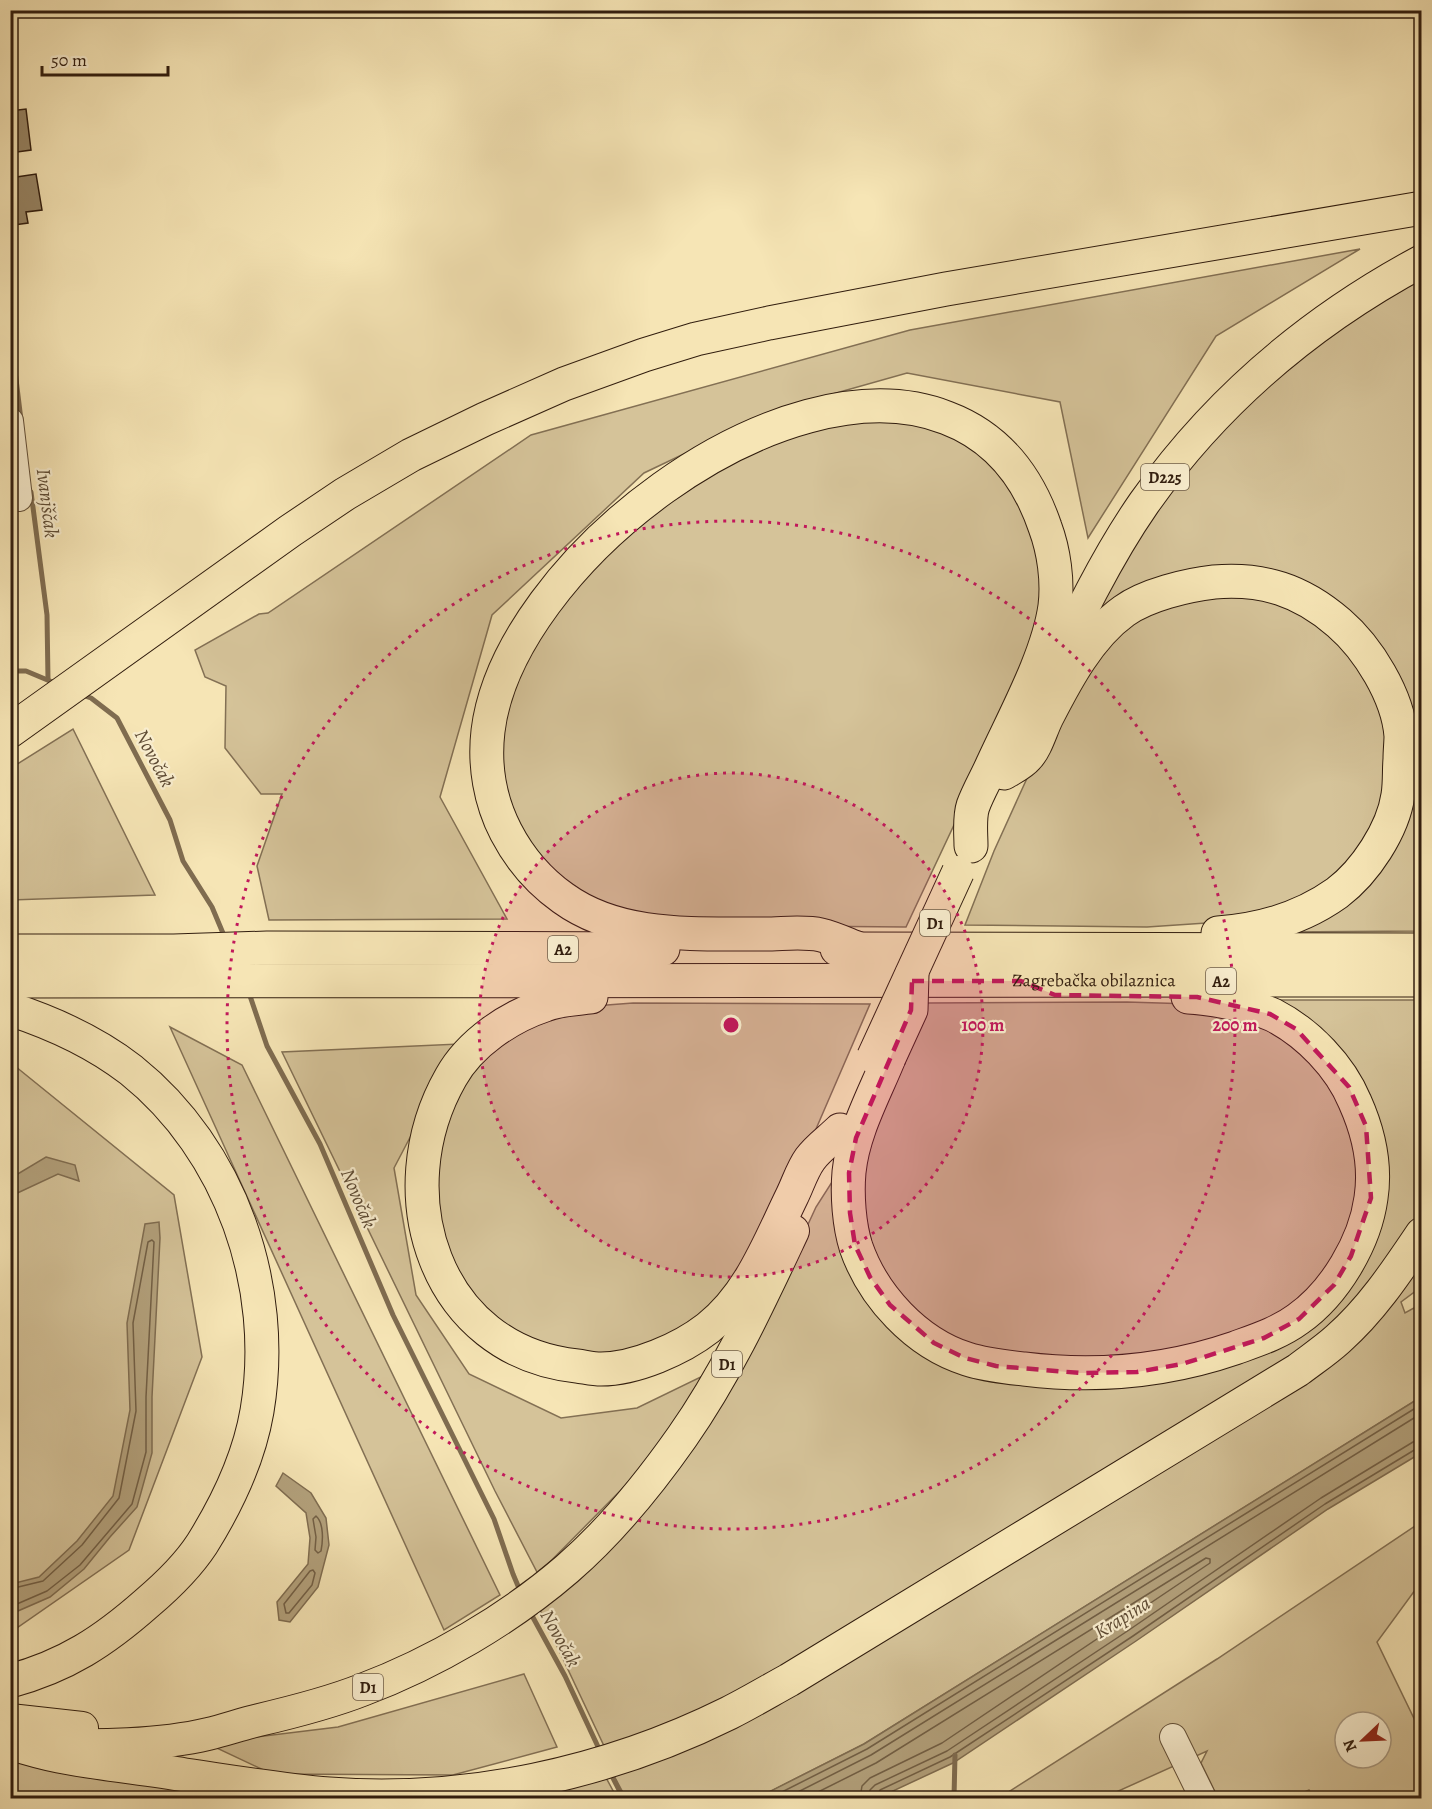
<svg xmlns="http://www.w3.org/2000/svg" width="1432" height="1809" viewBox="0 0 1432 1809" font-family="Alegreya,serif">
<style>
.green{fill:#d5c399;stroke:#837054;stroke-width:1.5;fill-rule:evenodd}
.water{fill:#b3a17c;stroke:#7f6c50;stroke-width:1.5}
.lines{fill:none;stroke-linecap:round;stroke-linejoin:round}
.shore{stroke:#725f45;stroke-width:1.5}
.stream{stroke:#7f6c50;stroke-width:5}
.building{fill:#978565;stroke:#311d0e;stroke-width:1.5}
.minor-casing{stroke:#624f38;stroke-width:28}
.major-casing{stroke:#311d0e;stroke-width:34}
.highway-casing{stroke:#311d0e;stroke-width:35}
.minor{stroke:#f9eecf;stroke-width:26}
.major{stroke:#f6e5b5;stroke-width:32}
.highway{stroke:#f6e5b5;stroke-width:33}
.major-bridge-casing{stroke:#311d0e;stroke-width:34;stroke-linecap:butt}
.highway-bridge-casing{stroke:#311d0e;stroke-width:35;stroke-linecap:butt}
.major-bridge{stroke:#f6e5b5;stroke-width:32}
.highway-bridge{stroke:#f6e5b5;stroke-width:33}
.marked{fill:#c2185b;fill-opacity:0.2;stroke:#c2185b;stroke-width:4.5;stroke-dasharray:12 8;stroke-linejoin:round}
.ring{fill:none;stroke:#c2185b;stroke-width:3;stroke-dasharray:3 6}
.labels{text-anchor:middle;stroke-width:4.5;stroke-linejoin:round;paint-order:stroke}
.shield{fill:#f9eecf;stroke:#6d5c48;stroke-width:1.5}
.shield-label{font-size:16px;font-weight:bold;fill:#311d0e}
.street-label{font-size:18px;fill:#311d0e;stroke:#f9eecf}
.water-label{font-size:20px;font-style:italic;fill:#5e4b34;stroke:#f9eecf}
.centre{fill:#c2185b;stroke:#f9eecf;stroke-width:3}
.ring-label{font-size:18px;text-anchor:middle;font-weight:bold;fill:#c2185b;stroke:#f9eecf;stroke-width:4.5;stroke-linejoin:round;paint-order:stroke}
</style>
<rect width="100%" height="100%" fill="#f6e5b5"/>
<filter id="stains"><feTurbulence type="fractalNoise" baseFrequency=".00333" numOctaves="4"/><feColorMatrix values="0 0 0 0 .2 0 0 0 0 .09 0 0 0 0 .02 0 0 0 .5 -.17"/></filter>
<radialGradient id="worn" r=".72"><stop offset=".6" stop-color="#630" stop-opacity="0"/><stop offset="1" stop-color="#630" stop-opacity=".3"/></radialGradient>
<!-- green -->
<g class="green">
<polygon points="1360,249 1216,336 1088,538 1060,402 907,373 776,410 644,473 492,615 440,797 507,919 269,920 257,866 282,794 261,794 225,748 226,686 205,677 195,650 259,614 268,613 531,435 910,330"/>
<polygon points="1421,275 1421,931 1282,932 1351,893 1408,714 1294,583 1093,620 1133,543 1179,476 1243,405 1305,350"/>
<polygon points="835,419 934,425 975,447 1025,505 1045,584 1025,674 906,927 664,925 627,916 560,882 511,819 499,773 501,726 517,677 544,629 596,563 659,504 717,466"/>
<polygon points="1267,595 1342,637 1389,724 1388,793 1363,850 1321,890 1236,921 1147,927 965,925 994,851 1053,721 1098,648 1160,602"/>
<polygon points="73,729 155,895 11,900 11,768"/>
<polygon points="1272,1000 1421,1000 1421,1216 1380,1276 1324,1339 800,1660 711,1705 605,1748 540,1610 770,1307 816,1207 839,1171 880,1309 1041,1385 1330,1307 1376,1125"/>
<polygon points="1127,1002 1192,1004 1287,1035 1323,1068 1352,1121 1362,1194 1334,1263 1279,1317 1163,1357 1026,1360 954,1341 897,1297 875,1259 860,1189 866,1140 890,1079 928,1003"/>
<polygon points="633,1003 870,1004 800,1166 733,1287 677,1336 603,1359 533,1345 469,1296 437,1222 439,1139 465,1079 518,1027 581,1007"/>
<polygon points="170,1027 242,1065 500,1595 444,1630"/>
<polygon points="459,1044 394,1168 416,1295 469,1374 561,1418 637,1408 715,1370 682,1422 620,1491 538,1574 495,1491 282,1052"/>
<polygon points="10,1062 174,1195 202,1357 129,1550 11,1632"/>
<polygon points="1421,1254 1421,1287 1401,1302 1405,1313 1421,1304 1421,1397 864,1744 757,1798 626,1798 613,1774 1135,1482"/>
<path d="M1421 1522V1582L1377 1642 1421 1733V1798H1313L1309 1790 1291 1798H1218L1201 1763 1207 1751 1103 1798H999L1217 1659ZM1345 1722H1381V1758H1345Z"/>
<polygon points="524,1674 557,1747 453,1775 272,1774 206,1743 338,1727"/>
<polygon points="10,1755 275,1798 11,1798"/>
<polygon points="604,1774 617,1798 481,1798"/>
</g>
<!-- water -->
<g class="water">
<polygon points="46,1157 75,1165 79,1181 58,1174 11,1196 11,1178"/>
<polygon points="159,1222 160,1238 152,1397 152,1453 137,1507 110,1537 84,1569 50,1597 11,1614 11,1584 39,1577 77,1541 113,1496 130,1410 127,1323 145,1224"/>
<polygon points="1421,1397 1421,1453 1328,1509 1136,1641 953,1763 878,1798 757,1798 864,1744"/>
<polygon points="283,1473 311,1493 326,1518 329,1545 318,1587 290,1622 279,1620 277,1602 308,1564 310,1538 306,1513 276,1486"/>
</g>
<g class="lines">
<!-- shore -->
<g class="shore">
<path d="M316 1516C324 1523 323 1541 321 1551L318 1553 315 1550 316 1537 313 1519Z"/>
<polygon points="310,1571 313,1570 315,1573 312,1585 289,1613 286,1613 284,1604"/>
<polyline points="10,1589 43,1581 82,1545 119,1498 136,1411 133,1323 148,1242 152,1240 154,1242 146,1397 146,1452 132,1504 80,1565 47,1591 10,1607"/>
<polyline points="770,1798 867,1749 1422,1404"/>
<polyline points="786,1798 871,1755 1422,1413"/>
<polyline points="806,1798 876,1763 1206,1558 1210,1559 1210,1563 942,1743 870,1778 862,1786 860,1798"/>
<polyline points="869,1798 870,1790 875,1785 947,1751 1129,1630 1321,1498 1413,1442 1422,1441"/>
<polyline points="876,1798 880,1790 950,1757 1133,1636 1325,1504 1416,1449 1422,1448"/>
</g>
<!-- stream -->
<g class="stream">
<polyline points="10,330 21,420"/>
<polyline points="31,492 47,615 48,680"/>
<polyline points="10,671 26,671 57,684"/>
<polyline points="82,695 91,698 117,718 170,820 183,861 212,907 225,938"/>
<polyline points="249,993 267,1046 320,1144 393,1315 494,1519 513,1574 521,1593"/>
<polyline points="530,1612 565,1676 600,1751"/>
<polyline points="609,1770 623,1798"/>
<polyline points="954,1798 955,1755"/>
</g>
</g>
<!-- building -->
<g class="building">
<polygon points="26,109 31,150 10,153 10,111"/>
<polygon points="36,174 42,210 26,212 28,223 14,225 10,206 10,178"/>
</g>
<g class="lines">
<defs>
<g id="minor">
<polyline points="10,421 19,498"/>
<polyline points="1173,1737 1203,1798"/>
</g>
<g id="major">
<path d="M1037 703C1069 636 1101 565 1144 503 1216 401 1312 320 1422 261"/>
<polyline points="10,1720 82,1728"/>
<path d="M47 1744C94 1747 162 1745 208 1734 225 1730 242 1724 259 1720 293 1712 329 1703 362 1690 434 1663 509 1619 567 1569 611 1531 649 1484 682 1437 727 1373 760 1301 793 1231"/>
</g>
<g id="highway">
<polyline points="10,731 290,531 345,494 411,455 485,419 564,384 644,355 696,339 769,323 946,289 1422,208"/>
<path d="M1004 773C1012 768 1021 764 1027 757 1036 748 1041 729 1047 717 1066 680 1089 636 1124 611 1146 595 1187 585 1214 582 1263 578 1301 590 1339 623 1368 648 1398 696 1401 736 1401 743 1400 751 1400 759 1399 770 1400 783 1398 795 1393 830 1365 872 1337 893 1302 918 1259 930 1218 933"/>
<polyline points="837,949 1422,950"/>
<path d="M859 949C846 944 834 938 821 935 804 931 783 934 765 934 697 933 621 940 563 898 539 881 519 857 506 832 490 801 484 765 488 731 508 565 782 353 947 418 997 437 1028 477 1045 527 1054 551 1058 581 1055 606 1048 656 1014 717 993 763 987 777 978 792 973 806 969 818 971 834 971 846"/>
<polyline points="10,951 174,951 267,948 663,949"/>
<path id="s1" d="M10 981 1422 980"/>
<path d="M591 997C576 999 560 999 545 1005 509 1017 470 1043 451 1077 385 1192 434 1351 577 1366 585 1367 593 1369 601 1369 635 1369 681 1349 708 1328 750 1295 769 1243 792 1196 798 1184 802 1170 810 1159 818 1148 831 1139 840 1130"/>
<path d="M10 1009C53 1023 95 1042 131 1070 231 1150 278 1286 257 1411 249 1458 227 1504 202 1544 187 1567 167 1586 147 1603 104 1641 66 1666 10 1681"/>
<path d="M889 1058C874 1095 853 1132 849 1172 847 1195 849 1225 856 1247 873 1296 916 1343 967 1359 985 1365 1005 1367 1024 1369 1097 1378 1165 1372 1235 1348 1257 1340 1279 1333 1298 1319 1335 1293 1365 1242 1371 1198 1376 1165 1368 1131 1355 1102 1340 1066 1308 1033 1273 1015 1254 1006 1210 998 1188 997"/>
<path d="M10 1743C26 1748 43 1753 59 1756 100 1764 143 1768 185 1775 233 1782 280 1790 329 1794 466 1804 606 1774 729 1713 749 1703 769 1691 789 1680L1298 1370C1311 1360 1326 1350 1338 1339 1372 1309 1397 1271 1422 1234"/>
</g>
</defs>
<!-- minor casing -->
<use href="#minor" class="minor-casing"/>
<!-- major casing -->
<use href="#major" class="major-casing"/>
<!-- highway casing -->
<use href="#highway" class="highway-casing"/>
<!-- minor -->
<use href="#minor" class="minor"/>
<!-- major -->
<use href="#major" class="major"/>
<!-- highway -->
<use href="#highway" class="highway"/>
<defs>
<polyline id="major-bridge" points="873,1057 958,872"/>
<polyline id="highway-bridge" points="889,1058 911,1010 912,974"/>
</defs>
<!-- major-bridge casing -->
<use href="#major-bridge" class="major-bridge-casing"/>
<!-- highway-bridge casing -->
<use href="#highway-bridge" class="highway-bridge-casing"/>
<!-- major-bridge -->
<use href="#major-bridge" class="major-bridge"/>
<!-- highway-bridge -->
<use href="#highway-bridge" class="highway-bridge"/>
</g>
<!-- marked area -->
<path class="marked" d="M912 981H1021L1055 995 1197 997 1270 1014 1296 1029 1349 1087 1366 1126 1371 1198 1351 1256 1334 1285 1299 1319 1264 1338 1182 1364 1137 1372 1080 1373 996 1366 965 1358 934 1343 890 1305 870 1277 855 1245 850 1213 849 1173 856 1138 911 1010Z"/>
<!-- distance rings -->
<circle cx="731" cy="1025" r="252" fill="#c2185b" fill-opacity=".12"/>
<g class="ring">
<circle cx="731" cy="1025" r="252"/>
<circle cx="731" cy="1025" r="504"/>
</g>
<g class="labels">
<!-- shield labels -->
<g class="shield">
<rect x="1141" y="464" width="48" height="26" rx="4.5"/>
<rect x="920" y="910" width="30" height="26" rx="4.5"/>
<rect x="548" y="936" width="30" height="26" rx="4.5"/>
<rect x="1206" y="968" width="30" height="26" rx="4.5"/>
<rect x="712" y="1351" width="30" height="26" rx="4.5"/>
<rect x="353" y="1674" width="30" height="26" rx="4.5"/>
</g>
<g class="shield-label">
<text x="1165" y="483">D225</text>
<text x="935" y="929">D1</text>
<text x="563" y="955">A2</text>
<text x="1221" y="987">A2</text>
<text x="727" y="1370">D1</text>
<text x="368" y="1693">D1</text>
</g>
<!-- street labels -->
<g class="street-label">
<text dy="6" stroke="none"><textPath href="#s1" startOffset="1084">Zagrebačka obilaznica</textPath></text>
</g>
<!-- water labels -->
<g class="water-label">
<text transform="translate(48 503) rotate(83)" y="7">Ivanjščak</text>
<text transform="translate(155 758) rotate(62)" y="7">Novočak</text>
<text transform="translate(359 1198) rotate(67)" y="7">Novočak</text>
<text transform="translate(1122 1617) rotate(-32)" y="7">Krapina</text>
<text transform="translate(561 1638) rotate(61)" y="7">Novočak</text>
</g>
</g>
<circle cx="731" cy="1025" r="9" class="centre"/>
<g class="ring-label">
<text x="983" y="1031">100 m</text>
<text x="1235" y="1031">200 m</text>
</g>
<!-- margin -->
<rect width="1432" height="1809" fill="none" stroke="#f6e5b5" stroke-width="36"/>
<rect x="12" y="12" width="1408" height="1785" fill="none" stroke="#311d0e" stroke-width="3"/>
<rect x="18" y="18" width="1396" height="1773" fill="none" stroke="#311d0e" stroke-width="1.5"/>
<!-- north arrow -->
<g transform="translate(1363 1740) rotate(247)"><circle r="28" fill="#f9eecf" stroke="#a99a82" stroke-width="1.5"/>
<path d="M0-4.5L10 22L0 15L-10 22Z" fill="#8f2418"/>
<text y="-9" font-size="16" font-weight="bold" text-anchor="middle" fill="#311d0e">N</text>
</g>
<!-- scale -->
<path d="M42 66v9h126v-9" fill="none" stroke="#311d0e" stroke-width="3"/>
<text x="51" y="66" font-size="18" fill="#311d0e" stroke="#f9eecf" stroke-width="4.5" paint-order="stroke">50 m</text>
<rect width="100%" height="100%" filter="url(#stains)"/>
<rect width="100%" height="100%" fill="url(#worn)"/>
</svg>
